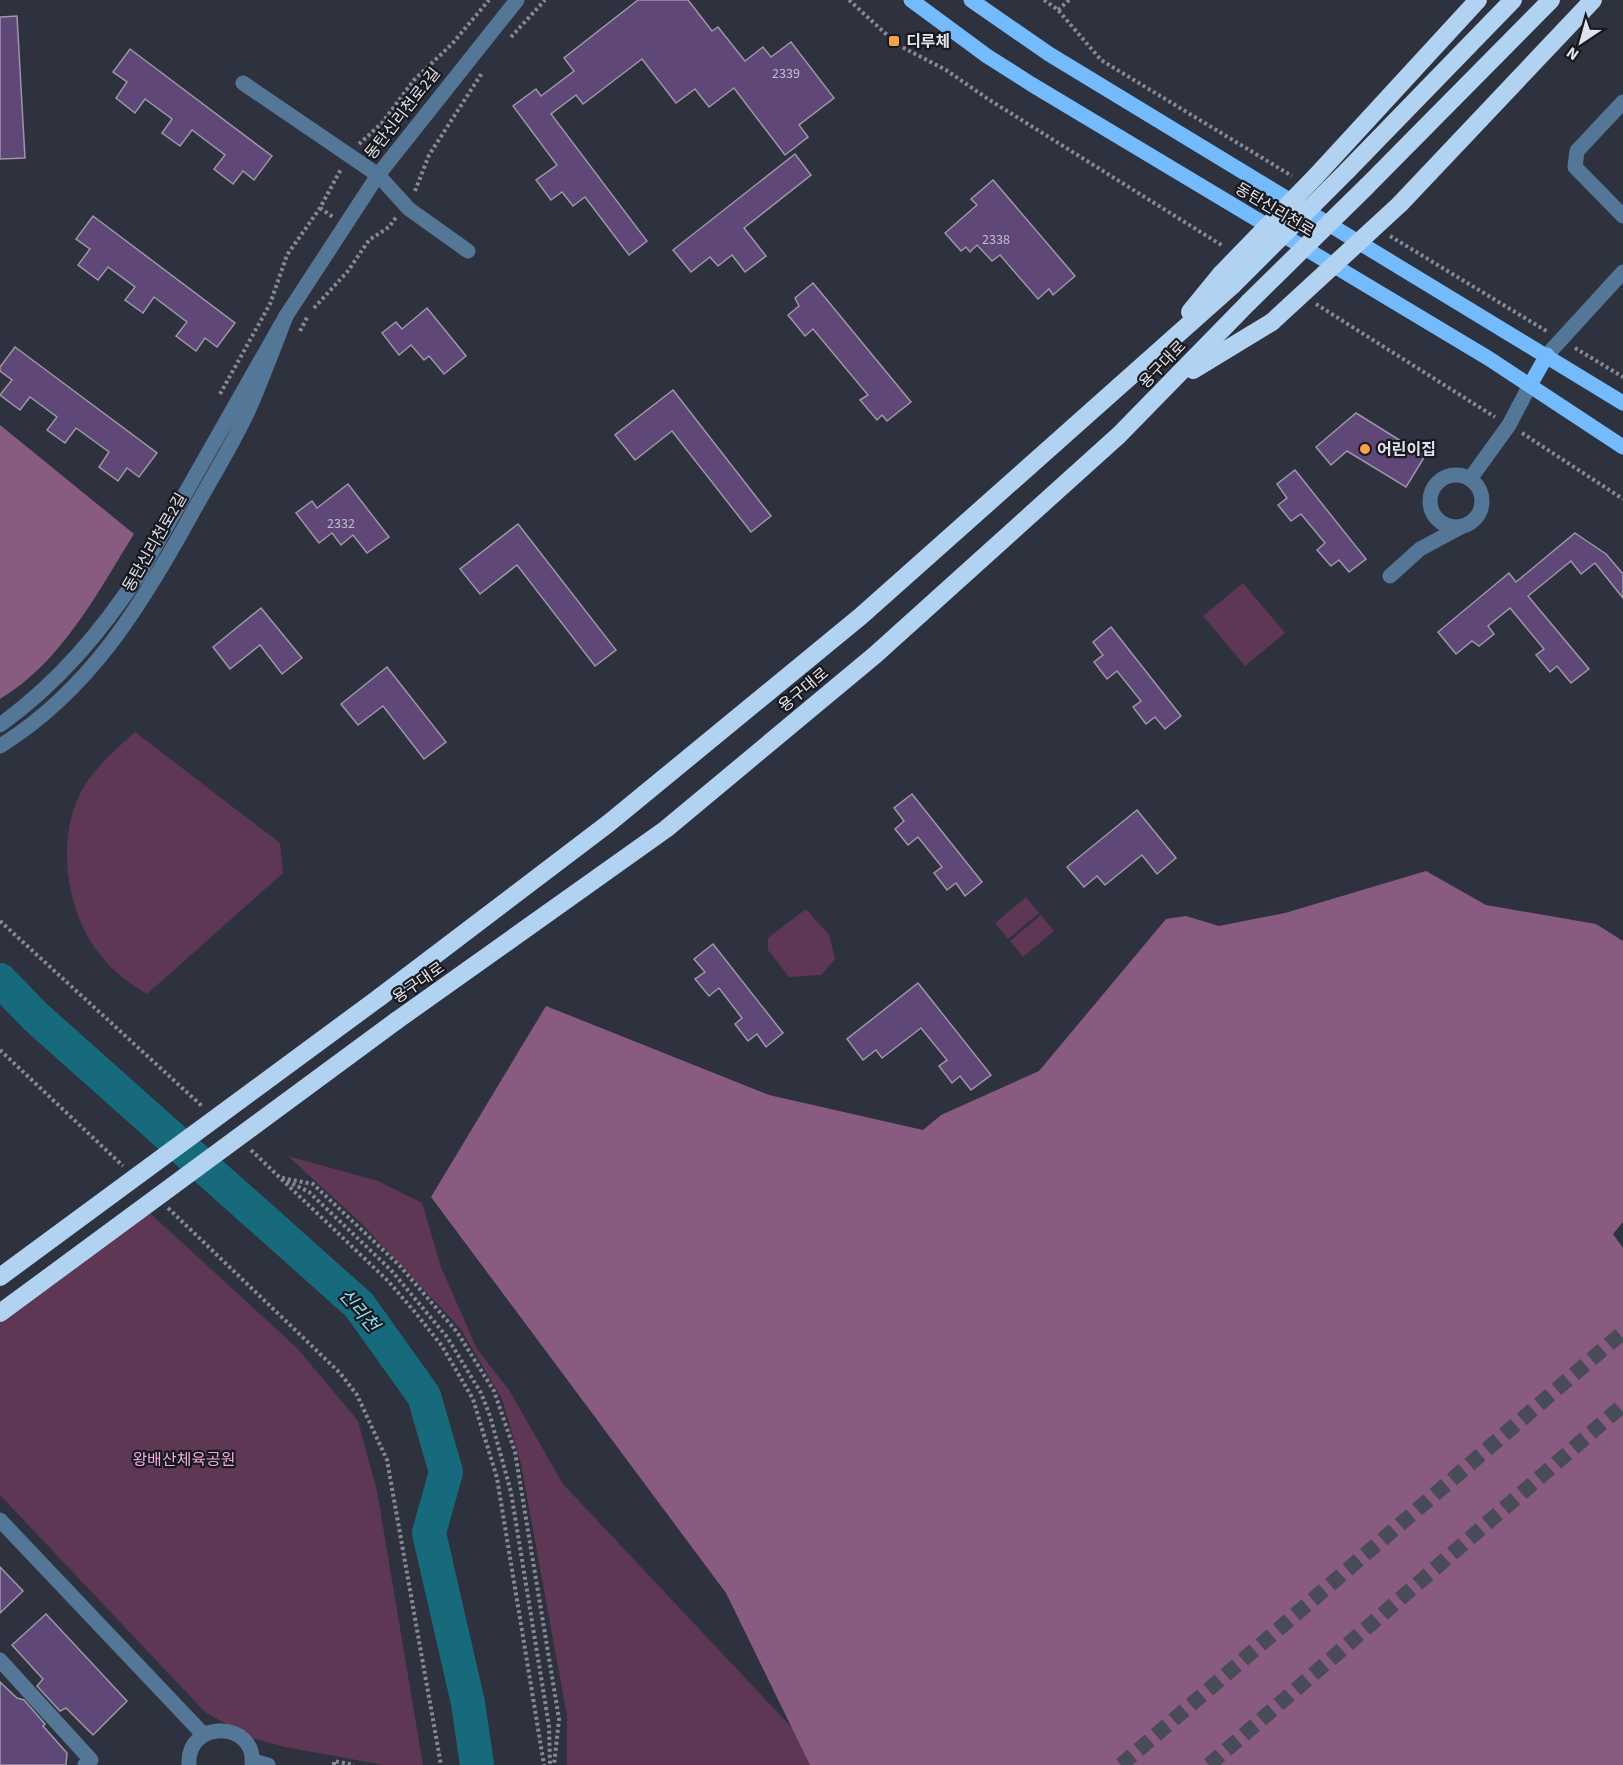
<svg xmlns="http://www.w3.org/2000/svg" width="1623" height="1765" viewBox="0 0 1623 1765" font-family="'Source Sans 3','Noto Sans KR',sans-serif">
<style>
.green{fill:#5e3755}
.forest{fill:#8a5b80}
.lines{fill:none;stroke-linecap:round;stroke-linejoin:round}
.river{stroke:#17697c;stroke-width:34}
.building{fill:#5f4877;stroke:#9d96a6;stroke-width:1.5}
.major-tunnel{stroke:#494c58;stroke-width:15;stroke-dasharray:15 8;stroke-linecap:butt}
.path{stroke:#878994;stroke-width:4;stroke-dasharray:3 3;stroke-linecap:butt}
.minor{stroke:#557797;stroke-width:15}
.major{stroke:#73bbfc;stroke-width:15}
.highway{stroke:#b1d2f1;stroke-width:18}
.highway-bridge{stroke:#b1d2f1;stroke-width:18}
.poi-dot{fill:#f7a149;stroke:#18191f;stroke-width:2}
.labels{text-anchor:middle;stroke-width:4.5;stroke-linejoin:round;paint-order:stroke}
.number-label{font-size:14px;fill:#c0bccf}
.poi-label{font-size:16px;font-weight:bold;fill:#e1e3ec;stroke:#18191f;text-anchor:start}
.street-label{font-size:16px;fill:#e1e3ec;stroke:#18191f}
.park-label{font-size:16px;fill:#f1a9e0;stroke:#18191f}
.water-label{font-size:18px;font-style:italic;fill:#8de1f9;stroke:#18191f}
</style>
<rect width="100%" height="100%" fill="#2e313e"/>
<!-- green -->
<g class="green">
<polygon points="1243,583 1285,633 1245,666 1203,616"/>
<path d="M135 732 280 843 283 873 147 994C130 984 115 973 102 957 65 914 54 834 85 785 99 764 116 749 135 732Z"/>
<polygon points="1026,897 1039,913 1008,939 995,923"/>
<polygon points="806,909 829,935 835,959 821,975 789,977 768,950 768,938"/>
<polygon points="1041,915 1054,931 1023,957 1010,941"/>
<polygon points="288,1156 378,1181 422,1203 441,1267 477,1349 509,1390 563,1484 827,1765 567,1765 567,1716 521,1464 502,1399 460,1328 363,1225"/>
<polygon points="140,1204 297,1348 358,1421 377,1491 423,1765 384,1765 285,1747 251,1738 205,1712 0,1495 0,1316"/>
</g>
<!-- forest -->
<g class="forest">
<path d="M0 425 134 534C97 593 62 662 0 699Z"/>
<polygon points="1426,871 1486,905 1596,924 1623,941 1623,1222 1613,1234 1623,1248 1623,1765 810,1765 726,1593 431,1197 546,1006 769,1095 923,1130 941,1115 1039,1071 1166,919 1186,916 1219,926 1285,913"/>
</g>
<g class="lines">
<!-- river -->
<polyline class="river" points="0,980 36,1017 359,1305 424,1396 446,1472 429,1533 468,1703 477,1765"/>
</g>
<!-- building -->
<g class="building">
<polygon points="638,0 688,0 712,31 718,27 745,61 763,47 771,57 791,42 834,98 799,125 808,137 785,155 734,88 709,107 695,89 676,103 642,59 583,104 576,95 551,114 647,241 629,255 585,197 573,206 562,192 551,200 536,180 557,165 513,106 536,89 541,96 574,71 564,58"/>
<polygon points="17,16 25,158 0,159 0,17"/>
<polygon points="130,49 272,156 254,180 243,171 233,184 214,169 225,155 192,130 180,146 162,133 172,119 145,99 135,113 116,98 127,82 113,72"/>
<polygon points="795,154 811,175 744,228 766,256 745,272 732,255 718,266 710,257 691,272 673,250"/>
<polygon points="993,180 1075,276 1053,295 1049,289 1038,299 1000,255 992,261 977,245 970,252 966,247 961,251 945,233 977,205 971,199"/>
<polygon points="93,216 235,323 217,347 205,338 196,351 176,336 187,322 154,297 143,313 125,300 135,287 108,267 98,280 78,265 90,249 76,239"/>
<polygon points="813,283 911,402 887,421 882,415 877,420 860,400 868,395 813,329 805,336 788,315 799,306 795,298"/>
<polygon points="427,308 466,356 444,374 429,356 424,360 411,345 399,355 382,333 396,322 402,329"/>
<polygon points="15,347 157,453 139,477 127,468 118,481 99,467 109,452 76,428 65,443 47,430 57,417 30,397 20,410 0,395 12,380 0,371 0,367"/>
<polygon points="673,390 771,516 751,532 672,431 635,460 615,435"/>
<polygon points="1356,413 1425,456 1406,487 1347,451 1331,465 1316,447"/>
<polygon points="1295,470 1366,559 1349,572 1339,560 1331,566 1317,550 1325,543 1301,514 1291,521 1278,505 1287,498 1277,484"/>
<polygon points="348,484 389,537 367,553 353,535 341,545 332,533 319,543 296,513 312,501 317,508"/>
<polygon points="518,524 616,650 595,666 517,565 480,594 460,569"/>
<polygon points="1575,533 1606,554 1623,574 1623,598 1595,563 1581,574 1571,561 1528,596 1589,669 1571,683 1557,666 1550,672 1536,655 1544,649 1510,608 1488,626 1494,634 1479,646 1472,641 1456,654 1438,632 1509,573 1516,582"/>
<polygon points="261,608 302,658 282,674 260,645 230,669 213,647"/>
<polygon points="1111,627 1181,716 1165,729 1155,717 1146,724 1133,707 1141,701 1117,671 1107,679 1094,662 1103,655 1093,642"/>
<polygon points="387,667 446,742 424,759 383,706 358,725 341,704"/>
<polygon points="912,794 982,882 965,896 956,883 947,890 934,873 942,867 918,837 908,845 895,829 904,821 894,808"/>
<polygon points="1137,810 1176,858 1157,874 1142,855 1105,885 1097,876 1084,887 1067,867"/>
<polygon points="713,944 783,1033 766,1047 757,1034 748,1041 735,1024 742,1018 719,988 709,996 695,979 705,972 694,959"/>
<polygon points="918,983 991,1075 971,1090 960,1076 952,1083 939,1066 947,1060 921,1028 882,1058 876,1050 863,1060 847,1039"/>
<polygon points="0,1567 23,1591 0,1613"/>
<polygon points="46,1614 127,1701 93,1735 66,1708 60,1711 37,1686 43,1679 12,1645"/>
<polygon points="0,1682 17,1698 24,1700 45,1724 43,1726 67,1753 66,1765 0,1765"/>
</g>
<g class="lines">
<!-- major-tunnel -->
<g class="major-tunnel">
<polyline points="1121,1765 1623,1332"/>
<polyline points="1209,1765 1623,1405"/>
</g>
<!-- path -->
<g class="path">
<polyline points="849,0 898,45 946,70 988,99 1223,246"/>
<polyline points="1044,0 1058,10 1101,60 1292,176"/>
<polyline points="1058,10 1069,0"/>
<polyline points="511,37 545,0"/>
<polyline points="382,123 393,131"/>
<polyline points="359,144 382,123 414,80 452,44 489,0"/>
<polyline points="415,191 429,155 482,73"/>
<polyline points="320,208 333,217"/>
<polyline points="1390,236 1548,332"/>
<polyline points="1316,304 1495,417"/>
<polyline points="314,308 348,271 369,240 389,227 397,216"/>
<polyline points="300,331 308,316"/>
<polyline points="1575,348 1623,377"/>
<polyline points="220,394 270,304 287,255 320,208 341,169"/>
<polyline points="1522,433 1623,499"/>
<polyline points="0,921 203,1107"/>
<polyline points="0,1050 123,1166"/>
<polyline points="251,1150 388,1281 414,1311 442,1346 473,1399 497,1478 544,1765"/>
<polyline points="282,1178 313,1184 399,1265 457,1332 494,1391 515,1452 559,1719 554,1765"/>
<polyline points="287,1181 309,1192 391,1270 447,1337 481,1393 490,1416 511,1492 549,1726 550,1765"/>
<polyline points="168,1208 340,1373 357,1395 387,1460 441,1765"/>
<polyline points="334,1765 334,1761 354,1765"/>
</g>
<!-- minor -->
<g class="minor">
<polyline points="243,83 378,175 409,209 468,251"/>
<polyline points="1623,102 1577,151 1575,167 1623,216"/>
<polyline points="286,316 378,175 517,0"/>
<polyline points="1547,355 1623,272"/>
<circle cx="1456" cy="501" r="26"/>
<polyline points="1470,479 1509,425 1530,385"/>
<polyline points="1390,576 1420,549 1461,527"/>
<path d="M0 725C58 683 101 632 140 573L286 316C274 347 262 379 249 409 232 446 209 482 190 517 141 606 89 691 0 746"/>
<polyline points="0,1520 203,1734"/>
<polyline points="0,1660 91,1760 85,1765"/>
<polyline points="253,1761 268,1765"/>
<path d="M189 1765C186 1719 257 1720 252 1765"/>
</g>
<!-- major -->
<g class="major">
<polyline points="911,0 987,56 1031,84 1488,358 1623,447"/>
<polyline points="971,0 1049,54 1623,403"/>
<polyline points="1530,385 1547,355"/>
</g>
<!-- highway -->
<g class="highway">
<polyline points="1347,171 1513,0"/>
<polyline points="1316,176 1478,0"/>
<polyline points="1367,186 1551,0"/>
<polyline points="1400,204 1593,0"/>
<polyline points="1190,312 1221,274"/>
<polyline points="1193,370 1272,322"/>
<polyline points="380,997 609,823 861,616 1233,285"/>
<polyline points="396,1021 666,829 875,655 1119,435 1249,302"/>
</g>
<!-- highway-bridge -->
<g class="highway-bridge">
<polyline points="1221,274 1316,176"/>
<polyline points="1233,285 1347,171"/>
<polyline points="1249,302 1367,186"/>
<polyline points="1272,322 1400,204"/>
<polyline points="0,1277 380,997"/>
<polyline points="0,1313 396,1021"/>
</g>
</g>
<!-- markers -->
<g class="poi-dot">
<rect x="888" y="35" width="12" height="12" rx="3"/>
<circle cx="1365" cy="449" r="6"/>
</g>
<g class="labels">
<!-- number labels -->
<g class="number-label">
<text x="786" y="78">2339</text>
<text x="996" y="244">2338</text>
<text x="341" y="528">2332</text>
</g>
<!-- poi labels -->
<g class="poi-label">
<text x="906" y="47">디루체</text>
<text x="1377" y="455">어린이집</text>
</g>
<!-- street labels -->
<g class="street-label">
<text transform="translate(402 113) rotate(-52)" y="6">동탄신리천로2길</text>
<text transform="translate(1275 209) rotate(31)" y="6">동탄신리천로</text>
<text transform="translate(1162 364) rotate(-46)" y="6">용구대로</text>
<text transform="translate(154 542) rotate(-60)" y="6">동탄신리천로2길</text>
<text transform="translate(803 689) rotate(-40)" y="6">용구대로</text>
<text transform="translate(418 982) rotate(-35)" y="6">용구대로</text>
</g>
<!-- park labels -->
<g class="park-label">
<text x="184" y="1465">왕배산체육공원</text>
</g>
<!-- water labels -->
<g class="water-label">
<text transform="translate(359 1310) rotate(49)" y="6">신리천</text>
</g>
</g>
<!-- north arrow -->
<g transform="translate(1581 42) rotate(216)" stroke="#18191f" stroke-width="4.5" paint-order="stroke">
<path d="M0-4.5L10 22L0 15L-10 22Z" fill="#e1e3ec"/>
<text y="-9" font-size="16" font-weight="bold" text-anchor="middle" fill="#e1e3ec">N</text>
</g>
</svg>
